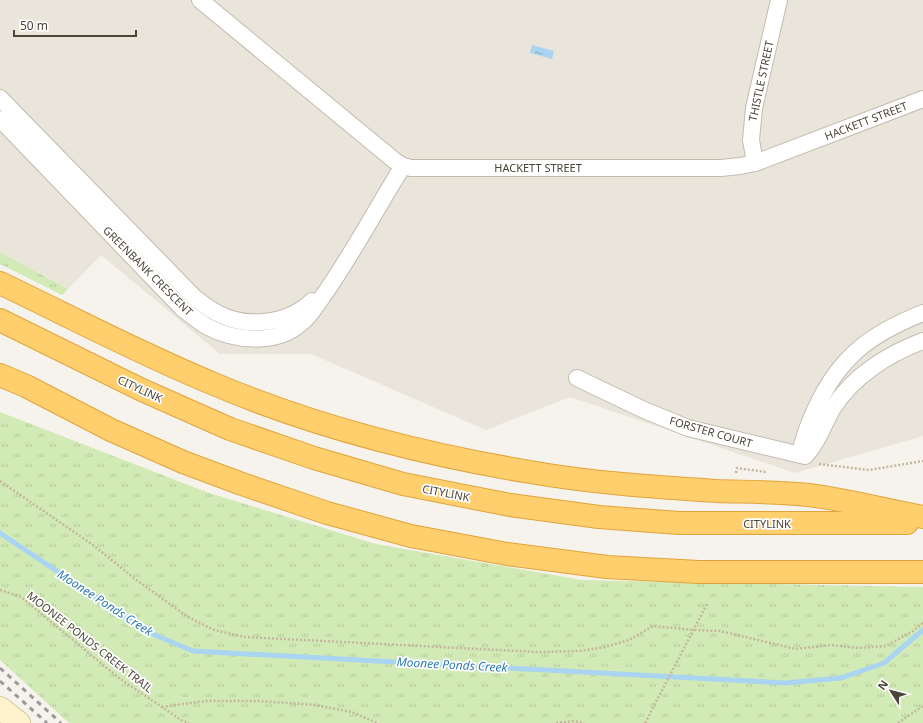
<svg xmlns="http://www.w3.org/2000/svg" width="923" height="723" viewBox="0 0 923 723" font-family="'Noto Sans',sans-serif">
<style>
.residential{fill:#eae5da}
.grass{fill:url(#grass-tufts)}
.water{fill:url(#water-ripples)}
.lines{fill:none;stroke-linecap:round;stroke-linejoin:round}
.stream{stroke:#a9d4f2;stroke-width:5}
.minor-casing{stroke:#c2bbae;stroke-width:18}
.secondary-casing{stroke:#d6c79b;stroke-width:24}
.motorway-casing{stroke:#e0a43c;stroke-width:24}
.path{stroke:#c4b79f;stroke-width:2.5;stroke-dasharray:2 2;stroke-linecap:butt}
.minor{stroke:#fff;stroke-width:16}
.secondary{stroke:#fff3cd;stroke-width:22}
.motorway{stroke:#ffcf6e;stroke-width:22}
.rail{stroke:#9a9a9a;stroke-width:3;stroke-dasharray:5 5;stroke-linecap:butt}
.labels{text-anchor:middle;stroke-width:3.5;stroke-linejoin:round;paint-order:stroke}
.street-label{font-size:11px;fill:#4b4439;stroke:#fff}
.water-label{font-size:12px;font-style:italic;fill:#2e7ab2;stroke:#fff}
</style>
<defs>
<pattern id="grass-tufts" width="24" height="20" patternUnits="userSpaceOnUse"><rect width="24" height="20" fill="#d2eab5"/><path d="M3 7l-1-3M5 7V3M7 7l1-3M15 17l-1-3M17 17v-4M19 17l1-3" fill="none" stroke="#b6ca9c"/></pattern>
<pattern id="water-ripples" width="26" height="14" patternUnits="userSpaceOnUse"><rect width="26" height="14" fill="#a9d4f2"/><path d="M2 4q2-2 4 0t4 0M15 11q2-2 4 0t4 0" fill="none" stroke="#8caec5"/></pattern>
</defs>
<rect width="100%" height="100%" fill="#f6f3ec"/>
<!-- residential -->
<polygon class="residential" points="0,0 923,0 923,436 795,473 570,397 486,430 311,354 220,354 101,255 68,289 0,252"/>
<!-- grass -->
<g class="grass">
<polygon points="0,252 68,289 62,295 0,264"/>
<polygon points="0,412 209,493 376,544 582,580 923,587 923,723 69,723 0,660"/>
</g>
<!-- water -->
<polygon class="water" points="532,45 554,51 552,59 530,53"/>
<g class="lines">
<!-- stream -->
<polyline class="stream" points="0,533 148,632 193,651 785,683 841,678 884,663 923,630"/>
<defs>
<g id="minor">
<polyline points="200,0 395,161 403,166 411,168 721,168 740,166 755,163 923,99"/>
<path d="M0 98 195 298C202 303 209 309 217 313 247 329 288 324 312 301"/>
<path d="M0 119 183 309C191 315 199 322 208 327 234 341 276 345 300 324 310 317 316 305 323 296 352 255 376 209 403 166"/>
<polyline points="755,163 751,140 754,108 779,0"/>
<path d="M577 378 644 410 688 428 805 456C819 441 823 425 833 408 853 376 888 354 923 341"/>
<path d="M800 454C803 439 808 425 815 410 839 357 870 334 923 313"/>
</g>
<polyline id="secondary" points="0,708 19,723"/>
<g id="motorway">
<path d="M0 283C71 317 141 354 214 384 315 427 422 454 530 472 592 483 655 487 717 491 748 492 779 492 809 495 847 500 885 510 923 517"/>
<polyline points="0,320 142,390 230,429 314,458 403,484 510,505 599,517 679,523 907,523"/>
<polyline points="0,375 26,386 111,430 183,462 242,484 327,513 411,536 507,554 607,567 699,572 923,572"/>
</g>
</defs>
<!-- minor casing -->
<use href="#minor" class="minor-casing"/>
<!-- secondary casing -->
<use href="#secondary" class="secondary-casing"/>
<!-- motorway casing -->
<use href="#motorway" class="motorway-casing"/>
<!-- path -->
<g class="path">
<polyline points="819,464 869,470 923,461"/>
<polyline points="736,473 737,468 766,472"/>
<polyline points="0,481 93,545 135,579 188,617 214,630 245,637 538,652 580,651 605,647 629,640 653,626 693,630 720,631 796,649 831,645 858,648 886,646 913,631 923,623"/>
<polyline points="0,590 21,597 119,678 181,720 189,723"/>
<polyline points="162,707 205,701 260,701 315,705 352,712 377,723"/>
<polyline points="556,723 574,721 584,723"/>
<polyline points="645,723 707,604"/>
<polyline points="898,723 923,706"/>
</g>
<!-- minor -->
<use href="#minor" class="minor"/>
<!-- secondary -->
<use href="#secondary" class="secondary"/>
<!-- motorway -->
<use href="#motorway" class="motorway"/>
<!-- rail -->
<g class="rail">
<polyline points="0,668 61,723"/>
<polyline points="0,681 47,723"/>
</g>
</g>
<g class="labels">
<!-- street labels -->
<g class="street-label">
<text transform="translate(761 81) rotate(-78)" y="4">THISTLE STREET</text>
<text transform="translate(866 121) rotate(-21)" y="4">HACKETT STREET</text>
<text x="538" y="172">HACKETT STREET</text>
<text transform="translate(148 271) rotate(45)" y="4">GREENBANK CRESCENT</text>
<text transform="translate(140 389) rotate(25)" y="4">CITYLINK</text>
<text transform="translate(711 432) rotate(16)" y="4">FORSTER COURT</text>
<text transform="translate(446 493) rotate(11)" y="4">CITYLINK</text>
<text x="767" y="528">CITYLINK</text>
<text transform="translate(90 642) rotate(38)" y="4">MOONEE PONDS CREEK TRAIL</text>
</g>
<!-- water labels -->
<g class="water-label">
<text transform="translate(105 603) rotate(33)" y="4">Moonee Ponds Creek</text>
<text transform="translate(452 665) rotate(3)" y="4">Moonee Ponds Creek</text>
</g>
</g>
<!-- north arrow -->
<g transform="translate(891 691) rotate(306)" stroke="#ffffff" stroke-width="3" paint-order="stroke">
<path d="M0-3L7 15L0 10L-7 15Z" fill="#4b4439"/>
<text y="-6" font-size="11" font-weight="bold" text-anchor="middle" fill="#4b4439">N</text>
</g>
<!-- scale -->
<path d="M14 30v6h122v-6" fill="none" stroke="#4b4439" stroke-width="2"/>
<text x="20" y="30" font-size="12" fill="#4b4439" stroke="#ffffff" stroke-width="3" paint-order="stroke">50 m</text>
</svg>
